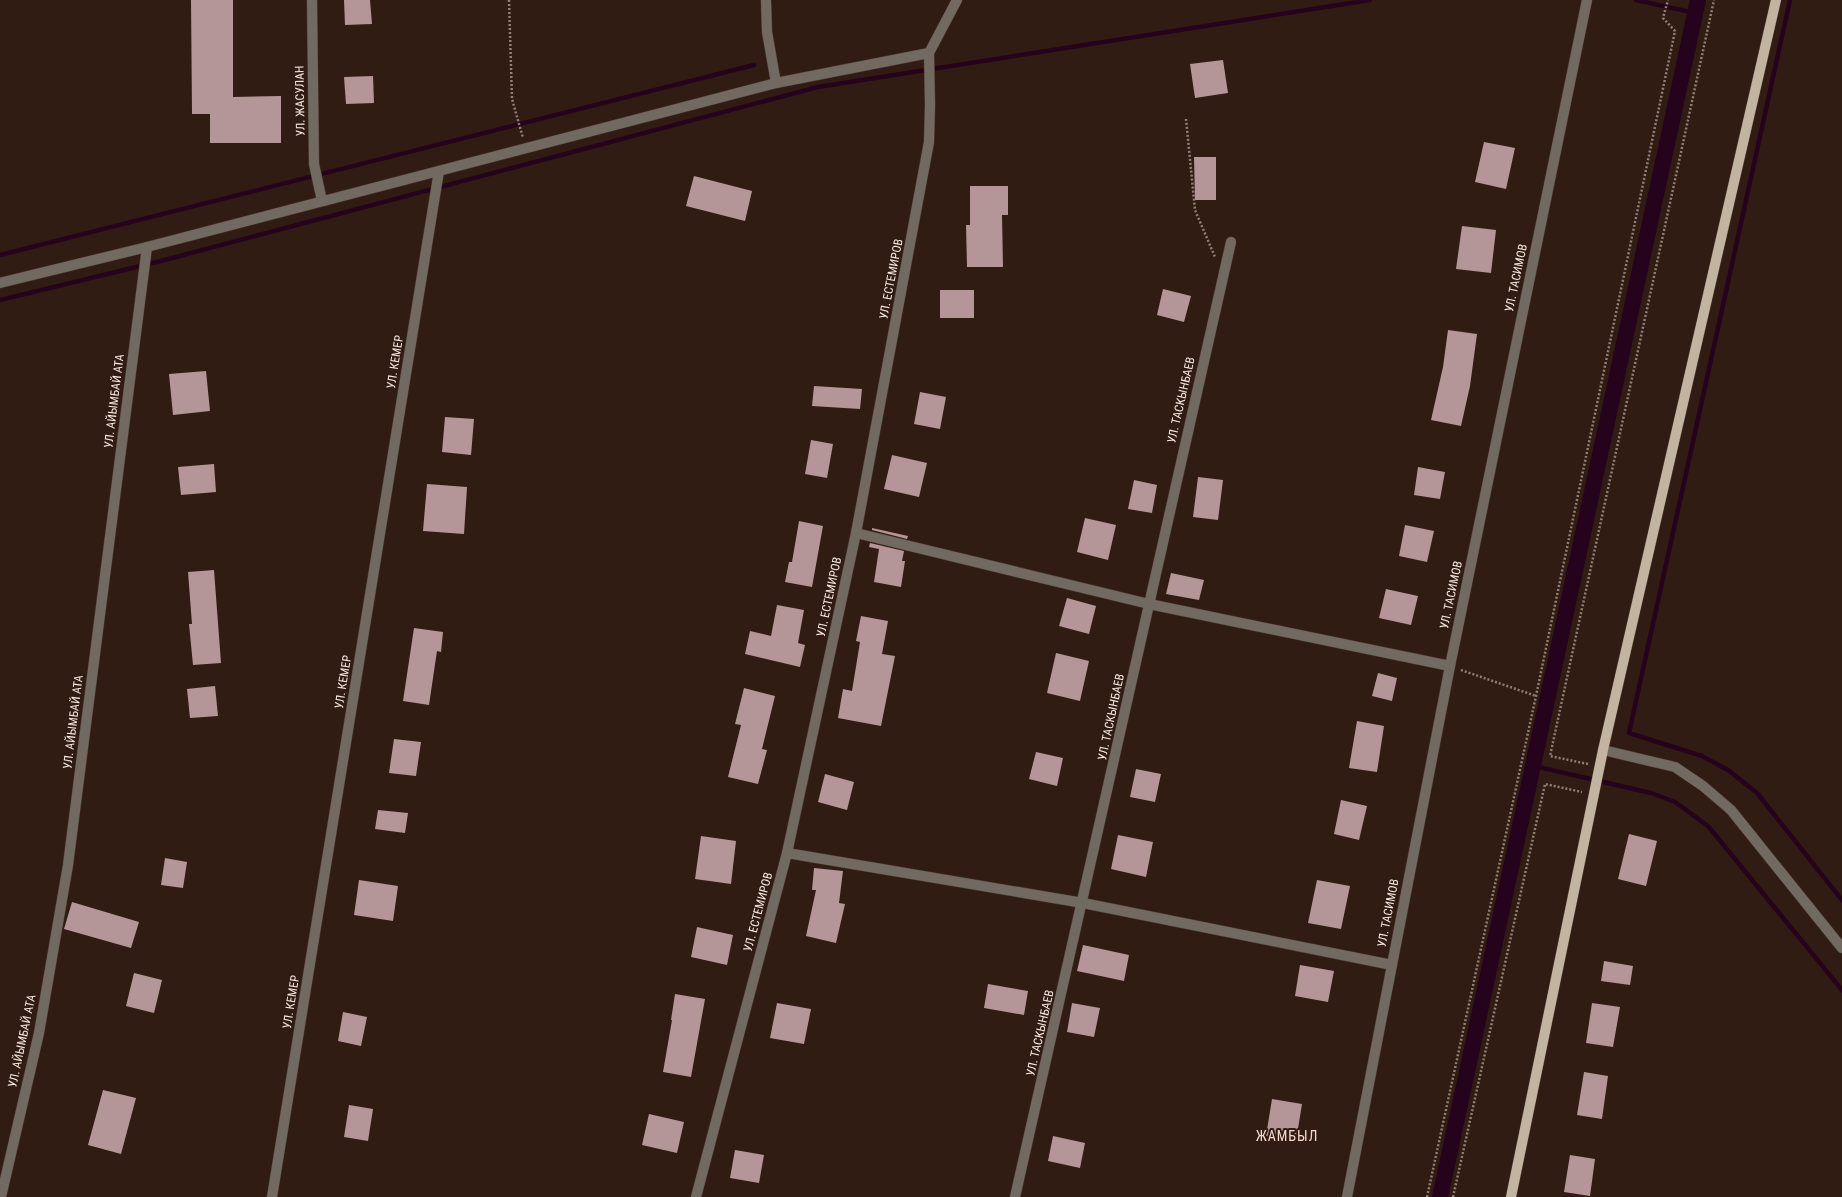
<svg xmlns="http://www.w3.org/2000/svg" width="1842" height="1197" viewBox="0 0 1842 1197" font-family="'Roboto Condensed',sans-serif">
<style>
.lines{fill:none;stroke-linecap:round;stroke-linejoin:round}
.stream{stroke:#26031c;stroke-width:4.5}
.canal{stroke:#26031c;stroke-width:16}
.building{fill:#b59698}
.minor-casing{stroke:#4d3930;stroke-width:11}
.major-casing{stroke:#4d3930;stroke-width:11}
.path{stroke:#917f77;stroke-width:2.5;stroke-dasharray:2 2;stroke-linecap:butt}
.minor{stroke:#716a61;stroke-width:10}
.major{stroke:#c2b4a0;stroke-width:10}
.labels{text-anchor:middle;stroke-width:4;stroke-linejoin:round;paint-order:stroke}
.street-label{font-size:12px;fill:#f7e8e2;stroke:#311c13}
.quarter-label{font-size:14px;letter-spacing:1px;fill:#f7d9cd;stroke:#311c13}
</style>
<rect width="100%" height="100%" fill="#311c13"/>
<g class="lines">
<!-- stream -->
<g class="stream">
<polyline points="1636,0 1695,13"/>
<polyline points="1790,0 1629,733 1702,756 1728,770 1757,793 1842,900"/>
<polyline points="0,255 754,65"/>
<polyline points="0,300 157,262 818,87 1370,0"/>
<polyline points="1534,766 1651,793 1675,802 1708,826 1842,990"/>
</g>
<!-- canal -->
<polyline class="canal" points="1440,1197 1698,0"/>
</g>
<!-- building -->
<g class="building">
<polygon points="191,0 233,0 233,97 281,96 281,143 210,143 210,114 192,114"/>
<polygon points="344,0 370,0 372,24 345,25"/>
<polygon points="1223,60 1228,93 1195,98 1190,64"/>
<polygon points="373,76 374,103 346,104 344,77"/>
<polygon points="1484,142 1515,148 1506,189 1475,182"/>
<polygon points="1194,157 1216,157 1216,200 1195,200"/>
<polygon points="694,176 752,191 745,221 686,206"/>
<polygon points="970,186 1008,186 1008,215 1002,215 1003,267 967,267 966,225 970,225"/>
<polygon points="1462,226 1496,230 1491,273 1456,269"/>
<polygon points="1163,289 1191,296 1184,322 1157,315"/>
<rect x="940" y="290" width="34" height="28"/>
<polygon points="1448,330 1477,334 1470,386 1461,426 1431,420 1443,367"/>
<polygon points="206,371 210,411 173,415 169,374"/>
<polygon points="814,386 862,389 860,409 812,406"/>
<polygon points="920,392 946,397 940,429 914,424"/>
<polygon points="445,417 474,419 471,455 442,452"/>
<polygon points="811,440 833,444 827,478 805,474"/>
<polygon points="892,455 927,463 919,497 884,489"/>
<polygon points="214,464 216,492 181,495 178,467"/>
<polygon points="1418,467 1445,472 1440,499 1414,495"/>
<polygon points="1198,477 1223,480 1218,520 1193,517"/>
<polygon points="1134,480 1157,485 1152,513 1128,509"/>
<polygon points="427,484 467,487 464,534 423,531"/>
<polygon points="1085,518 1116,525 1108,560 1077,552"/>
<polygon points="799,521 823,526 812,587 785,582 789,562 792,562"/>
<polygon points="1405,525 1434,531 1427,562 1399,556"/>
<polygon points="872,528 908,536 907,539 872,530"/>
<polygon points="870,543 904,551 902,561 905,561 901,587 874,582 879,549 869,547"/>
<polygon points="214,570 221,663 193,665 189,624 192,624 188,572"/>
<polygon points="1171,573 1204,580 1199,600 1166,594"/>
<polygon points="1386,589 1418,596 1411,625 1379,618"/>
<polygon points="1067,598 1096,606 1089,634 1059,626"/>
<polygon points="777,605 804,610 798,643 805,645 800,667 745,654 750,631 771,636"/>
<polygon points="861,616 888,621 882,654 895,656 881,726 838,718 843,689 852,691 860,642 856,641"/>
<polygon points="414,628 443,632 441,652 437,651 429,705 403,701"/>
<polygon points="1056,653 1089,661 1080,701 1047,693"/>
<polygon points="1378,673 1397,678 1392,701 1372,696"/>
<polygon points="215,686 218,716 190,718 187,689"/>
<polygon points="744,688 775,696 762,749 767,750 758,784 728,777 741,725 735,724"/>
<polygon points="1357,721 1384,726 1377,772 1349,768"/>
<polygon points="394,739 421,742 416,776 389,773"/>
<polygon points="1036,752 1063,758 1057,786 1029,779"/>
<polygon points="1136,769 1161,774 1155,802 1130,797"/>
<polygon points="825,774 854,782 847,810 818,802"/>
<polygon points="1341,800 1367,806 1359,840 1334,834"/>
<polygon points="378,810 408,813 405,833 375,829"/>
<polygon points="1629,834 1657,841 1646,886 1618,879"/>
<polygon points="1118,835 1153,842 1146,877 1111,869"/>
<polygon points="701,836 736,841 731,884 695,879"/>
<polygon points="165,858 187,862 183,888 161,885"/>
<polygon points="814,868 843,871 839,903 845,904 836,943 806,936 816,890 812,890"/>
<polygon points="359,880 398,886 393,921 354,915"/>
<polygon points="1317,880 1350,886 1341,929 1308,923"/>
<polygon points="72,902 139,922 131,948 64,929"/>
<polygon points="697,927 733,935 727,965 691,957"/>
<polygon points="1083,945 1129,955 1124,981 1077,971"/>
<polygon points="1604,961 1633,966 1630,985 1601,981"/>
<polygon points="1300,965 1334,971 1328,1002 1295,996"/>
<polygon points="134,973 162,980 154,1013 126,1006"/>
<polygon points="988,984 1028,991 1024,1015 984,1008"/>
<polygon points="675,994 705,999 691,1077 663,1072 672,1020 671,1020"/>
<polygon points="777,1003 811,1009 804,1044 770,1038"/>
<polygon points="1072,1003 1100,1008 1094,1037 1067,1032"/>
<polygon points="1592,1003 1620,1007 1613,1047 1586,1043"/>
<polygon points="343,1012 367,1017 361,1046 338,1041"/>
<polygon points="1584,1072 1608,1076 1602,1119 1577,1115"/>
<polygon points="103,1090 136,1098 121,1154 88,1145"/>
<polygon points="1272,1099 1302,1104 1296,1141 1266,1136"/>
<polygon points="349,1105 373,1109 368,1141 344,1137"/>
<polygon points="649,1114 684,1122 677,1153 642,1145"/>
<polygon points="1053,1136 1085,1143 1080,1168 1048,1161"/>
<polygon points="735,1150 764,1155 759,1183 730,1178"/>
<polygon points="1570,1155 1595,1159 1590,1196 1564,1192"/>
</g>
<g class="lines">
<defs>
<g id="minor">
<polyline points="312,0 314,164 322,201"/>
<polyline points="766,0 767,32 776,83"/>
<polyline points="0,283 147,247 776,83 929,53"/>
<polyline points="856,533 1149,604 1450,666"/>
<polyline points="1603,750 1675,767 1703,786 1731,810 1842,948"/>
<polyline points="787,853 1083,903 1392,965"/>
<polyline points="1,1197 39,1033 68,865 147,247"/>
<polyline points="272,1197 439,171"/>
<polyline points="696,1197 787,853 856,533 929,142 930,105 929,53 957,0"/>
<path d="M1015 1197C1089 879 1158 560 1231 242"/>
<polyline points="1347,1197 1450,666 1587,0"/>
</g>
<polyline id="major" points="1511,1197 1603,750 1776,0"/>
</defs>
<!-- minor casing -->
<use href="#minor" class="minor-casing"/>
<!-- major casing -->
<use href="#major" class="major-casing"/>
<!-- path -->
<g class="path">
<polyline points="509,0 512,99 523,138"/>
<polyline points="1186,119 1195,210 1215,257"/>
<polyline points="1461,670 1536,696"/>
<polyline points="1588,764 1550,756 1714,0"/>
<polyline points="1427,1197 1536,696 1675,31 1663,18 1668,0"/>
<polyline points="1453,1197 1545,784 1582,792"/>
</g>
<!-- minor -->
<use href="#minor" class="minor"/>
<!-- major -->
<use href="#major" class="major"/>
</g>
<g class="labels">
<!-- street labels -->
<g class="street-label">
<text transform="translate(300 101) rotate(-91)" y="4">УЛ. ЖАСУЛАН</text>
<text transform="translate(1516 278) rotate(-78)" y="4">УЛ. ТАСИМОВ</text>
<text transform="translate(891 279) rotate(-79)" y="4">УЛ. ЕСТЕМИРОВ</text>
<text transform="translate(395 362) rotate(-81)" y="4">УЛ. КЕМЕР</text>
<text transform="translate(1181 400) rotate(-77)" y="4">УЛ. ТАСКЫНБАЕВ</text>
<text transform="translate(114 401) rotate(-83)" y="4">УЛ. АЙЫМБАЙ АТА</text>
<text transform="translate(1451 595) rotate(-78)" y="4">УЛ. ТАСИМОВ</text>
<text transform="translate(829 597) rotate(-78)" y="4">УЛ. ЕСТЕМИРОВ</text>
<text transform="translate(343 682) rotate(-81)" y="4">УЛ. КЕМЕР</text>
<text transform="translate(1111 717) rotate(-78)" y="4">УЛ. ТАСКЫНБАЕВ</text>
<text transform="translate(73 722) rotate(-83)" y="4">УЛ. АЙЫМБАЙ АТА</text>
<text transform="translate(758 912) rotate(-75)" y="4">УЛ. ЕСТЕМИРОВ</text>
<text transform="translate(1388 913) rotate(-79)" y="4">УЛ. ТАСИМОВ</text>
<text transform="translate(291 1002) rotate(-81)" y="4">УЛ. КЕМЕР</text>
<text transform="translate(1040 1033) rotate(-77)" y="4">УЛ. ТАСКЫНБАЕВ</text>
<text transform="translate(22 1041) rotate(-78)" y="4">УЛ. АЙЫМБАЙ АТА</text>
</g>
<!-- quarter labels -->
<g class="quarter-label">
<text x="1287" y="1141">ЖАМБЫЛ</text>
</g>
</g>
</svg>
